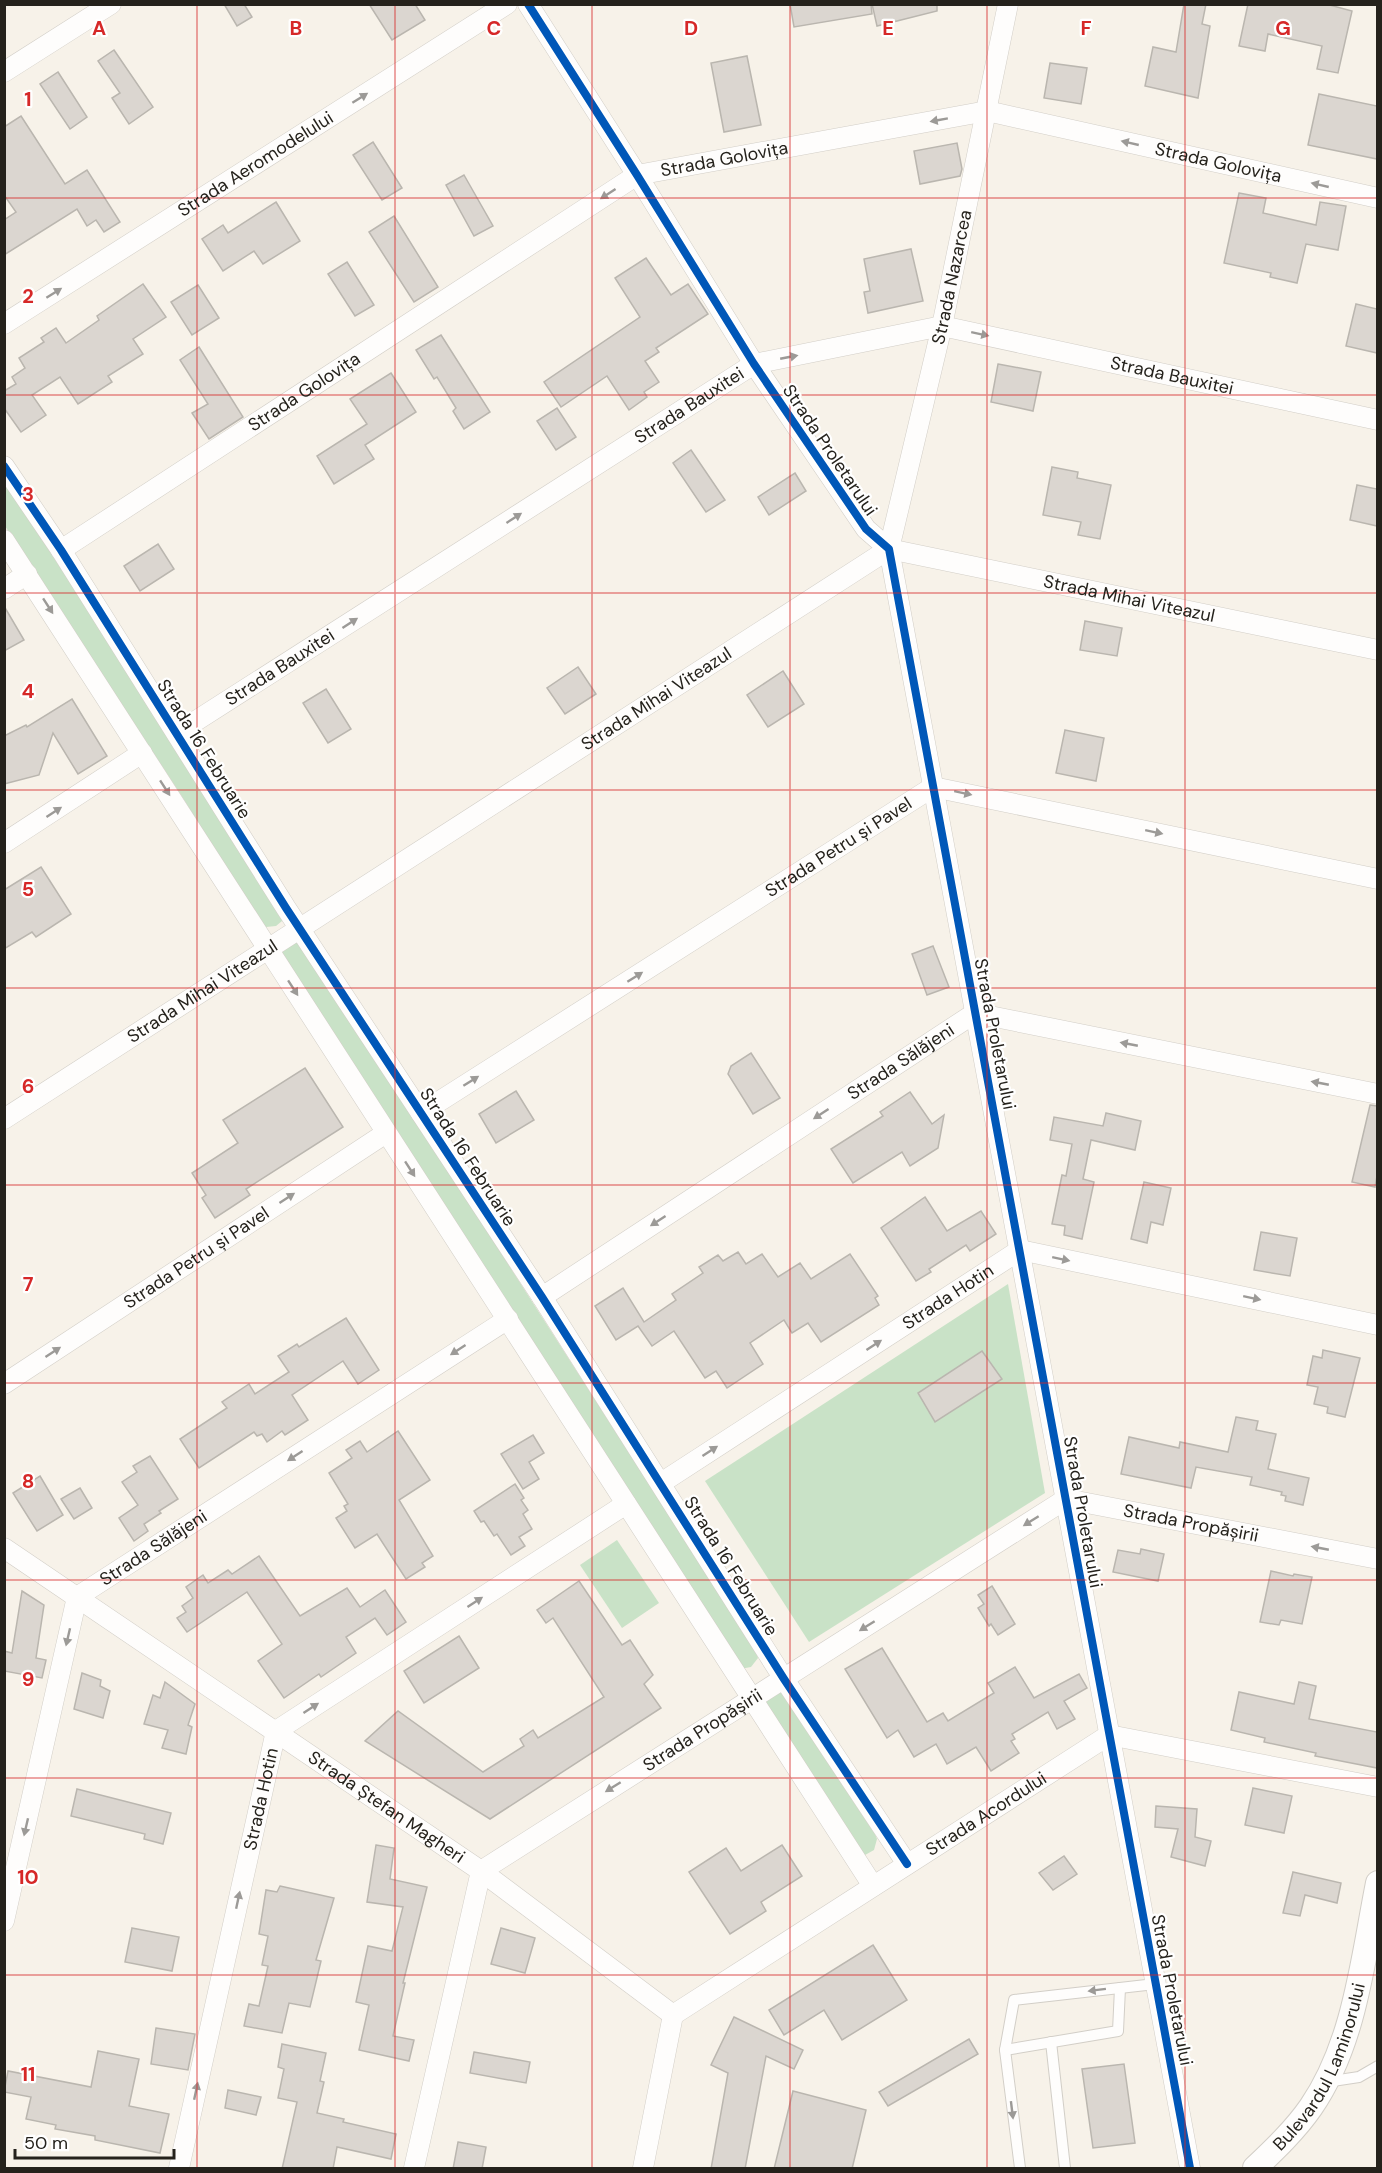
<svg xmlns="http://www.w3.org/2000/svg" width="1382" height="2173" viewBox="0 0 1382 2173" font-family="'DM Sans',sans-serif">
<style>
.green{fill:#c9e2c7}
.building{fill:#dbd6d0;stroke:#bab6af;stroke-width:1.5}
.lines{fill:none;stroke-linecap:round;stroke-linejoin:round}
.service-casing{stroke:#d2cec7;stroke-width:12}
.minor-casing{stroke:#d2cec7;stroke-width:21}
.tertiary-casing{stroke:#d2cec7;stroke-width:26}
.service{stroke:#fefdfc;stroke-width:10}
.minor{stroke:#fefdfc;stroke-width:20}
.tertiary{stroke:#fefdfc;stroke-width:24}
.cycleway-casing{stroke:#fff;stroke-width:11}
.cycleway{stroke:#0057b8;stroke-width:8}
.oneway{fill:#9c9a97}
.grid{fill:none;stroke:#d62828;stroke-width:1.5;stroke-opacity:0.55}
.labels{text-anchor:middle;stroke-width:4.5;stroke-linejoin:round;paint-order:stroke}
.street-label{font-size:18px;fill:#25221c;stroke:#fff}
.grid-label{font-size:20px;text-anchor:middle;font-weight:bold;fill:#d62828;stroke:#fff;stroke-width:4.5;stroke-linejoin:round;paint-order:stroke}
</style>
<rect width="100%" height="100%" fill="#f7f2e9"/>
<!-- green -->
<g class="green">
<polygon points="4,481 280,906 282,921 276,926 266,927 259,919 181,795 5,526"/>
<polygon points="281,936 303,944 754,1648 758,1658 751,1667 740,1669 278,954"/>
<polygon points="1008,1284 1045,1493 809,1642 705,1481"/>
<polygon points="617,1540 659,1603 622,1628 580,1565"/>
<polygon points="776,1685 875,1834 877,1839 874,1850 865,1855 859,1855 756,1699"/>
</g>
<!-- building -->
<g class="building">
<polygon points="224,4 244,4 252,17 237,26"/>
<polygon points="369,4 415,4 425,20 392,40"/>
<polygon points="790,4 871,4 872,14 794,27"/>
<polygon points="872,4 937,4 937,11 877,26"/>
<polygon points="1184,4 1206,4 1202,24 1210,26 1198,98 1145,86 1153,47 1176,52"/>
<polygon points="1248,4 1326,4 1352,11 1338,73 1317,69 1322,46 1268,34 1265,51 1239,46"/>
<polygon points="114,50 153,107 129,124 112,98 120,93 98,61"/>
<polygon points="747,56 761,125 724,132 711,63"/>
<polygon points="1050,63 1087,68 1081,104 1044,98"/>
<polygon points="58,72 87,117 70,129 40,84"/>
<polygon points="1319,94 1377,106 1377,159 1308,145"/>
<polygon points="21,116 65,184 87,170 120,222 104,232 96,220 87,226 77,209 4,255 4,220 16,212 4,195 4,127"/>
<polygon points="373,142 402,188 382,200 353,155"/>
<polygon points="957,143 962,169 960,176 920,184 914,151"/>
<polygon points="464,175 493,226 474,236 446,185"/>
<polygon points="1239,193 1266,198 1263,213 1316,225 1320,202 1346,206 1338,250 1306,244 1297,283 1270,277 1271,273 1224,263"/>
<polygon points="276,202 300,241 263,264 254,251 223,271 202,239 223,225 228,233"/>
<polygon points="394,216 438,287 414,302 369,232"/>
<polygon points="911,249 923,301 868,313 864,292 870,291 864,259"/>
<polygon points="646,258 671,295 688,284 708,314 656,348 659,352 645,361 659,382 644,392 647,397 629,410 607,376 561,407 544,382 640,317 615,278"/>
<polygon points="347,262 374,305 355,316 328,274"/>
<polygon points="143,284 166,317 133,339 143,354 108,376 112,382 78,404 60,377 32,395 46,415 21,432 4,408 4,391 16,384 12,377 25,368 19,358 44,342 41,338 56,328 66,343 99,320 97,316"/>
<polygon points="198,285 219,318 192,335 171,302"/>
<polygon points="1356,304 1377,309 1377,353 1346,346"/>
<polygon points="441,335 490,412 464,429 453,411 456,408 437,377 434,379 416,350"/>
<polygon points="199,347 243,417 209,439 192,413 208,404 180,360"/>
<polygon points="998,364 1041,372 1033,411 991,402"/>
<polygon points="391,373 416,412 365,445 374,459 334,484 317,456 367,424 350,399"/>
<polygon points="557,408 576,437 556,450 537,421"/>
<polygon points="691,450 725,500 706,512 673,463"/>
<polygon points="1052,467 1078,472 1077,478 1111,485 1100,539 1078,535 1081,522 1043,515"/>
<polygon points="795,473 806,491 769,515 758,497"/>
<polygon points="1357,485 1377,489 1377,526 1350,520"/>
<polygon points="158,544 174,569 140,591 124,566"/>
<polygon points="4,606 24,640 4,651"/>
<polygon points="1085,621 1122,628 1117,656 1080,650"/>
<polygon points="578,667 596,694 565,714 547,688"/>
<polygon points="783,671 804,704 768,727 747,695"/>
<polygon points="326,689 351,729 328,743 303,703"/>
<polygon points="72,699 107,756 78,774 53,733 39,775 4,784 4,736 26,725 27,727"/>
<polygon points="1065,730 1104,738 1096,781 1056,773"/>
<polygon points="41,867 71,914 36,937 32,932 4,949 4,890"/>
<polygon points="933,946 949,987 927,995 912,954"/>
<polygon points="751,1053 780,1098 753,1114 728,1074 731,1066"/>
<polygon points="305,1068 343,1127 246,1189 250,1195 215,1218 202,1198 206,1195 192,1173 238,1143 223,1120"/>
<polygon points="516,1091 534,1120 496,1143 479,1114"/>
<polygon points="910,1092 932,1124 944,1115 938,1148 910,1166 902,1152 853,1183 831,1149 883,1116 880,1112"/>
<polygon points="1370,1105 1377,1106 1377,1176 1375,1187 1352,1182"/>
<polygon points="1106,1113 1141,1121 1135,1150 1091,1140 1083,1179 1094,1182 1082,1239 1064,1235 1065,1226 1052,1224 1062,1175 1066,1176 1072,1144 1050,1140 1054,1117 1103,1126"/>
<polygon points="1144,1182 1171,1188 1163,1225 1151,1222 1147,1243 1131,1239"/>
<polygon points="925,1197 947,1231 981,1211 996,1234 970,1251 966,1245 929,1269 931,1272 916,1281 881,1228"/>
<polygon points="1261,1232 1297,1238 1290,1276 1254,1270"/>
<polygon points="738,1252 746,1264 762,1254 778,1277 800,1263 811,1279 850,1254 878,1296 875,1298 879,1305 821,1342 808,1323 792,1333 784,1320 750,1343 763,1364 727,1388 716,1371 705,1378 674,1331 652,1346 638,1326 616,1340 595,1306 623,1288 644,1322 676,1300 672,1294 703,1273 699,1267 718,1255 723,1261"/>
<polygon points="346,1318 379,1370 358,1384 343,1361 292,1395 308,1420 285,1435 282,1431 267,1442 262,1434 257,1436 254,1432 199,1468 180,1439 227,1408 222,1402 249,1384 255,1394 289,1372 278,1356 297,1344 299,1347"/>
<polygon points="1323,1350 1360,1358 1345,1417 1327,1413 1328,1407 1314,1404 1318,1387 1307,1385 1313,1356 1322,1358"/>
<polygon points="982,1351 1002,1379 935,1422 918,1393"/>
<polygon points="1236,1417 1258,1421 1256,1430 1276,1434 1268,1469 1309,1478 1303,1505 1285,1501 1286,1496 1281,1495 1282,1492 1250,1485 1252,1477 1196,1467 1191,1488 1121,1474 1129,1437 1179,1448 1180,1442 1228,1452"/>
<polygon points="398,1431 430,1480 399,1500 433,1556 422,1563 425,1567 406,1579 377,1534 355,1548 336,1518 347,1511 344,1506 348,1504 329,1473 352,1458 346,1450 360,1441 367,1452"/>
<polygon points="533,1435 544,1453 529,1462 539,1479 523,1489 501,1454"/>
<polygon points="150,1456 178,1499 159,1511 161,1513 144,1524 148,1531 134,1541 119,1518 138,1505 122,1482 137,1472 133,1466"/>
<polygon points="40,1476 63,1515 37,1531 13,1493"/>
<polygon points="515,1484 524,1498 521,1500 528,1510 523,1514 532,1529 519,1537 525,1546 511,1555 497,1534 494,1536 484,1521 481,1522 474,1511"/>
<polygon points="80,1488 92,1508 74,1519 61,1499"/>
<polygon points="1141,1549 1164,1554 1158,1581 1113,1572 1118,1550 1140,1554"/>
<polygon points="259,1556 300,1616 347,1588 360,1607 385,1590 406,1622 387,1635 375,1618 346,1637 356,1653 321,1677 319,1674 284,1698 258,1661 282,1644 247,1592 187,1632 177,1618 186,1612 182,1606 193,1598 186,1587 203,1575 208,1583 228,1570 232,1574"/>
<polygon points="1271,1571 1293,1576 1294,1574 1312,1577 1302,1624 1281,1620 1279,1625 1260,1622"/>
<polygon points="579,1581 622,1645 630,1640 653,1675 644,1684 661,1708 490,1819 365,1741 398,1711 483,1772 524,1746 520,1739 533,1730 538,1738 604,1697 553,1618 546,1623 537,1610"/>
<polygon points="992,1586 1015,1624 998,1635 991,1624 989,1626 978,1608 984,1604 978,1595"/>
<polygon points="22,1591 44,1605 36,1658 46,1660 42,1678 4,1671 4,1651 12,1653"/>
<polygon points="459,1636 479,1668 424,1703 404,1671"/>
<polygon points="882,1648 927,1722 943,1713 948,1721 994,1693 988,1683 1015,1667 1034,1698 1079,1674 1087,1688 1064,1701 1075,1719 1057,1729 1048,1712 1012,1734 1015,1739 1011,1741 1019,1753 991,1771 976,1747 947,1764 936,1744 914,1757 898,1730 887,1738 845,1669"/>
<polygon points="82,1673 101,1680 100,1686 110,1691 103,1718 74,1709"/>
<polygon points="165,1682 195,1704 188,1725 192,1727 186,1754 162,1748 168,1730 144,1724 153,1695 160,1698"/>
<polygon points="1299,1682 1316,1686 1309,1719 1377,1732 1377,1768 1315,1756 1316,1753 1264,1742 1265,1738 1231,1730 1239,1692 1294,1704"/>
<polygon points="1253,1788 1292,1796 1284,1833 1245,1825"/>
<polygon points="77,1789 171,1813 163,1844 144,1839 145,1834 71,1816"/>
<polygon points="1156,1806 1197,1809 1195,1837 1211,1841 1205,1866 1171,1857 1178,1829 1155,1827"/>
<polygon points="376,1845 394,1848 390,1879 427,1887 403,1983 405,1983 393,2036 414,2040 409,2061 359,2050 369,2005 356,2002 368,1946 392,1951 403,1907 367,1902"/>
<polygon points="782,1845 802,1876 761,1902 766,1911 730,1934 689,1872 726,1848 741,1871"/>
<polygon points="1064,1856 1077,1874 1053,1890 1039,1873"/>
<polygon points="1293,1872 1341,1883 1337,1903 1305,1895 1300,1916 1283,1913"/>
<polygon points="280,1886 334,1898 316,1960 321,1961 310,2007 289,2003 282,2033 244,2026 249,2004 259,2006 268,1966 262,1965 268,1936 259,1934 266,1890 277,1892"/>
<polygon points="132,1928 179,1937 172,1971 125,1962"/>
<polygon points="501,1928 535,1938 525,1973 491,1964"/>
<polygon points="873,1945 907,2000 842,2040 824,2010 784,2035 769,2010"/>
<polygon points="734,2017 803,2050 794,2069 766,2056 745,2169 711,2169 728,2073 711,2065"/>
<polygon points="156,2028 195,2034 188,2070 151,2064"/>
<polygon points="969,2039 978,2054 888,2106 879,2092"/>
<polygon points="282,2044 326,2053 320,2081 324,2082 317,2113 344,2119 343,2122 396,2134 391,2159 337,2147 333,2169 282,2169 297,2102 278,2098 284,2069 278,2067"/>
<polygon points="98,2051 139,2059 129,2106 169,2114 160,2153 95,2140 95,2136 55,2129 56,2125 26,2119 31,2097 4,2092 8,2071 91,2087"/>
<polygon points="474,2052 530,2062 526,2083 470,2073"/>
<polygon points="1124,2064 1135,2143 1093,2148 1082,2069"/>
<polygon points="228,2090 261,2097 256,2115 225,2108"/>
<polygon points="793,2091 866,2110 852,2169 774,2169"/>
<polygon points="458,2142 486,2147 482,2169 453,2169"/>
</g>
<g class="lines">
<defs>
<g id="service">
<polyline points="1051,2042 1065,2168"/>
<polyline points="1005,2050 1118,2031 1120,1988"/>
<polyline points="1326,2082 1359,2077 1378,2066"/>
<polyline points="1020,2168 1005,2050 1014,2000 1155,1984"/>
</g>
<g id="minor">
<polyline points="528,4 637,175 754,364 866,529 889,549 1190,2168"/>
<polyline points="4,72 111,4"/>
<path id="s1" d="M4 324 507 4"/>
<polyline points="4,466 61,550 286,908 542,1297 784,1679 907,1864"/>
<polyline points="4,540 873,1886"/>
<path id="s2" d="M889 549 942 326 1008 4"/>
<path id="s3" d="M61 550 637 175 987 111 1378 198"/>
<polyline points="4,589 27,574"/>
<path id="s4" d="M177 733 754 364 942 326 1378 420"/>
<polyline points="4,843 142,753"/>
<path id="s5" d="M421 1113 933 787 1378 879"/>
<path id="s6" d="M4 1119 889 549 1378 650"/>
<path id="s7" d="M542 1297 975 1013 1378 1094"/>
<path id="s8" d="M4 1384 386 1133"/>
<path id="s9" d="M661 1483 1020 1250 1378 1325"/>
<path id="s10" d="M4 1548 481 1871 673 2015"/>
<path id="s11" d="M4 1921 77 1597 508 1319"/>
<path id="s12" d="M179 2168 276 1731 626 1504"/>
<path id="s13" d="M414 2168 481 1871 1066 1499 1378 1559"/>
<path id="s14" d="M643 2168 673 2015 1109 1735 1378 1787"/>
</g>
<g id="tertiary">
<path id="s15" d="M1255 2168C1275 2149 1295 2130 1311 2107 1355 2043 1363 1958 1378 1883"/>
</g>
</defs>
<!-- service casing -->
<use href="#service" class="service-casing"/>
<!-- minor casing -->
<use href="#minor" class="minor-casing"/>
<!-- tertiary casing -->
<use href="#tertiary" class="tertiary-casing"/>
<!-- service -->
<use href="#service" class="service"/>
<!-- minor -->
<use href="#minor" class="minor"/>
<!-- tertiary -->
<use href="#tertiary" class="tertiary"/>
<defs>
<g id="cycleway">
<polyline points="528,4 637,175 754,364 866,529 889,549 1190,2168"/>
<polyline points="4,466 61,550 286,908 542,1297 784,1679 907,1864"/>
</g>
</defs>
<!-- cycleway casing -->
<use href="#cycleway" class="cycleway-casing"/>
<!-- cycleway -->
<use href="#cycleway" class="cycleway"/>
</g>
<!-- one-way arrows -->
<defs><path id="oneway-solid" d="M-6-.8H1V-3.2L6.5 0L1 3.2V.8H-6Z" transform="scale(1.5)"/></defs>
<g class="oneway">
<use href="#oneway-solid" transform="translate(360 98) rotate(-32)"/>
<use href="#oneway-solid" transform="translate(939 120) rotate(170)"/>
<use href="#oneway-solid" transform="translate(1130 143) rotate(-167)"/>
<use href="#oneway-solid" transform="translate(1320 185) rotate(-167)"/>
<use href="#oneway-solid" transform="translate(608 194) rotate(147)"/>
<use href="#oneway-solid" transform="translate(54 293) rotate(-32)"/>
<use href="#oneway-solid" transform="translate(980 334) rotate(12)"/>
<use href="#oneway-solid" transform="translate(789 357) rotate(-11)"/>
<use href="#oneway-solid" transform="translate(514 518) rotate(-33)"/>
<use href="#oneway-solid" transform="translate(48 606) rotate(57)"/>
<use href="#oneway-solid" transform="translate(350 623) rotate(-33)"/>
<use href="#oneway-solid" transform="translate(165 788) rotate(57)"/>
<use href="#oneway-solid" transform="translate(963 793) rotate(12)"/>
<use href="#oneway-solid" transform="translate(54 812) rotate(-33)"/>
<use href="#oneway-solid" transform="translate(1154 832) rotate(12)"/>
<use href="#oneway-solid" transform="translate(635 977) rotate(-32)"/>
<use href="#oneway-solid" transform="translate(293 988) rotate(57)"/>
<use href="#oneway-solid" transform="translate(1129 1044) rotate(-169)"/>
<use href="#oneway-solid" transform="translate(471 1081) rotate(-32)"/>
<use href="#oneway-solid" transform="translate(1320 1083) rotate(-169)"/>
<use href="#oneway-solid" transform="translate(821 1114) rotate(147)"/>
<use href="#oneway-solid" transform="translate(410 1169) rotate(57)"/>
<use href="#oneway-solid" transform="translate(287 1198) rotate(-33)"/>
<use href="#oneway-solid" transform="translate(658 1221) rotate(147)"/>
<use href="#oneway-solid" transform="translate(1061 1259) rotate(12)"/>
<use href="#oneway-solid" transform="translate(1252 1298) rotate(12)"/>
<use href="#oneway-solid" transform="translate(874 1345) rotate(-33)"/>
<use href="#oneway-solid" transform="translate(458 1350) rotate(147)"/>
<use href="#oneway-solid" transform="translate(53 1352) rotate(-33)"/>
<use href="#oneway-solid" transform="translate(710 1451) rotate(-33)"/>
<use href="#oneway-solid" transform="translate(295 1456) rotate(147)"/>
<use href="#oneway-solid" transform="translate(1031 1521) rotate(148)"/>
<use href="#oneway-solid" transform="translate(1320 1548) rotate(-169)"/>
<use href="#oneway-solid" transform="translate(475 1602) rotate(-33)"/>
<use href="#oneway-solid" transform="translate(867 1626) rotate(148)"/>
<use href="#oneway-solid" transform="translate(68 1637) rotate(103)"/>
<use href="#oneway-solid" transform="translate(311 1708) rotate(-33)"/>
<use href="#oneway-solid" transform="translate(613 1787) rotate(148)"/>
<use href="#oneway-solid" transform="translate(26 1827) rotate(103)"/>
<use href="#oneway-solid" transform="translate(238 1900) rotate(-78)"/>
<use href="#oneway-solid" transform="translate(1097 1990) rotate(173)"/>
<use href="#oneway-solid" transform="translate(196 2091) rotate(-78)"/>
<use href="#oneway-solid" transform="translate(1012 2110) rotate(83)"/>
</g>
<!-- grid -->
<path class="grid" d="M197 4V2168M395 4V2168M592 4V2168M790 4V2168M987 4V2168M1185 4V2168M4 198H1378M4 395H1378M4 593H1378M4 790H1378M4 988H1378M4 1185H1378M4 1383H1378M4 1580H1378M4 1778H1378M4 1975H1378"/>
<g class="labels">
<!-- street labels -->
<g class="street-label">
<text dy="6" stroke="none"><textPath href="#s3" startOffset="776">Strada Golovița</textPath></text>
<text dy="6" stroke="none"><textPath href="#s3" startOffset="1280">Strada Golovița</textPath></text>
<text dy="6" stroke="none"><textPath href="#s1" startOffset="298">Strada Aeromodelului</textPath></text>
<text dy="6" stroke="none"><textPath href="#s2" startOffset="279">Strada Nazarcea</textPath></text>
<text dy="6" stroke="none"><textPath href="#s4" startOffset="1112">Strada Bauxitei</textPath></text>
<text dy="6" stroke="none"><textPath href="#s3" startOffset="290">Strada Golovița</textPath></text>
<text dy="6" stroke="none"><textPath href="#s4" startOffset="608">Strada Bauxitei</textPath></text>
<text transform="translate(830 450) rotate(56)" y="6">Strada Proletarului</text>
<text dy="6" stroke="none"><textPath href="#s6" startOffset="1298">Strada Mihai Viteazul</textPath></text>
<text dy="6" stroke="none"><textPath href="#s4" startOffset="122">Strada Bauxitei</textPath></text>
<text dy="6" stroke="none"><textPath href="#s6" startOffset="776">Strada Mihai Viteazul</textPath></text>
<text transform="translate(204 749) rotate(58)" y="6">Strada 16 Februarie</text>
<text dy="6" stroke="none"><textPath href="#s5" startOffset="495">Strada Petru și Pavel</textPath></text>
<text dy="6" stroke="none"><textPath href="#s6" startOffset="236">Strada Mihai Viteazul</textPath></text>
<text transform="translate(995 1034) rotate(79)" y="6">Strada Proletarului</text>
<text dy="6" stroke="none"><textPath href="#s7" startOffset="429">Strada Sălăjeni</textPath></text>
<text transform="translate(468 1157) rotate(57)" y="6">Strada 16 Februarie</text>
<text dy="6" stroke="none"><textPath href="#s8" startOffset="230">Strada Petru și Pavel</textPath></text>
<text dy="6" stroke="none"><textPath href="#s9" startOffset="342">Strada Hotin</textPath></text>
<text transform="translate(1083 1512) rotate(80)" y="6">Strada Proletarului</text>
<text dy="6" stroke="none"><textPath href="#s13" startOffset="1125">Strada Propășirii</textPath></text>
<text dy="6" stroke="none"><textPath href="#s11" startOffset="423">Strada Sălăjeni</textPath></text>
<text transform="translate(731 1566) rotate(58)" y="6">Strada 16 Februarie</text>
<text dy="6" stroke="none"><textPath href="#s13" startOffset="567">Strada Propășirii</textPath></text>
<text dy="6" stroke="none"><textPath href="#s12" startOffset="378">Strada Hotin</textPath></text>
<text dy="6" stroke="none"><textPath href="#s10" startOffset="462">Strada Ștefan Magheri</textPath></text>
<text dy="6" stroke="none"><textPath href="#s14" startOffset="528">Strada Acordului</textPath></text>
<text transform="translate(1172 1990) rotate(79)" y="6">Strada Proletarului</text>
<text dy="6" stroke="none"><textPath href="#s15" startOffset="123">Bulevardul Laminorului</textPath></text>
</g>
</g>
<g class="grid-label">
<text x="99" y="35">A</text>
<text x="296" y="35">B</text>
<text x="494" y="35">C</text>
<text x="691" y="35">D</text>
<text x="888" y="35">E</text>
<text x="1086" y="35">F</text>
<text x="1283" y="35">G</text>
<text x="28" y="106">1</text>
<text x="28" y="303">2</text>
<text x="28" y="501">3</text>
<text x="28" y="698">4</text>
<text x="28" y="896">5</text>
<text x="28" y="1093">6</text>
<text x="28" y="1291">7</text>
<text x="28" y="1488">8</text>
<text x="28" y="1686">9</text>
<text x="28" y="1884">10</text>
<text x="28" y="2081">11</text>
</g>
<!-- border -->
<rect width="1382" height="2173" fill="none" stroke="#25221c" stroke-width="12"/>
<!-- scale -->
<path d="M15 2149v9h159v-9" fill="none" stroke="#25221c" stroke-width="3"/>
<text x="24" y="2149" font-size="18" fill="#25221c" stroke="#ffffff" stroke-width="4.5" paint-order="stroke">50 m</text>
</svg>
